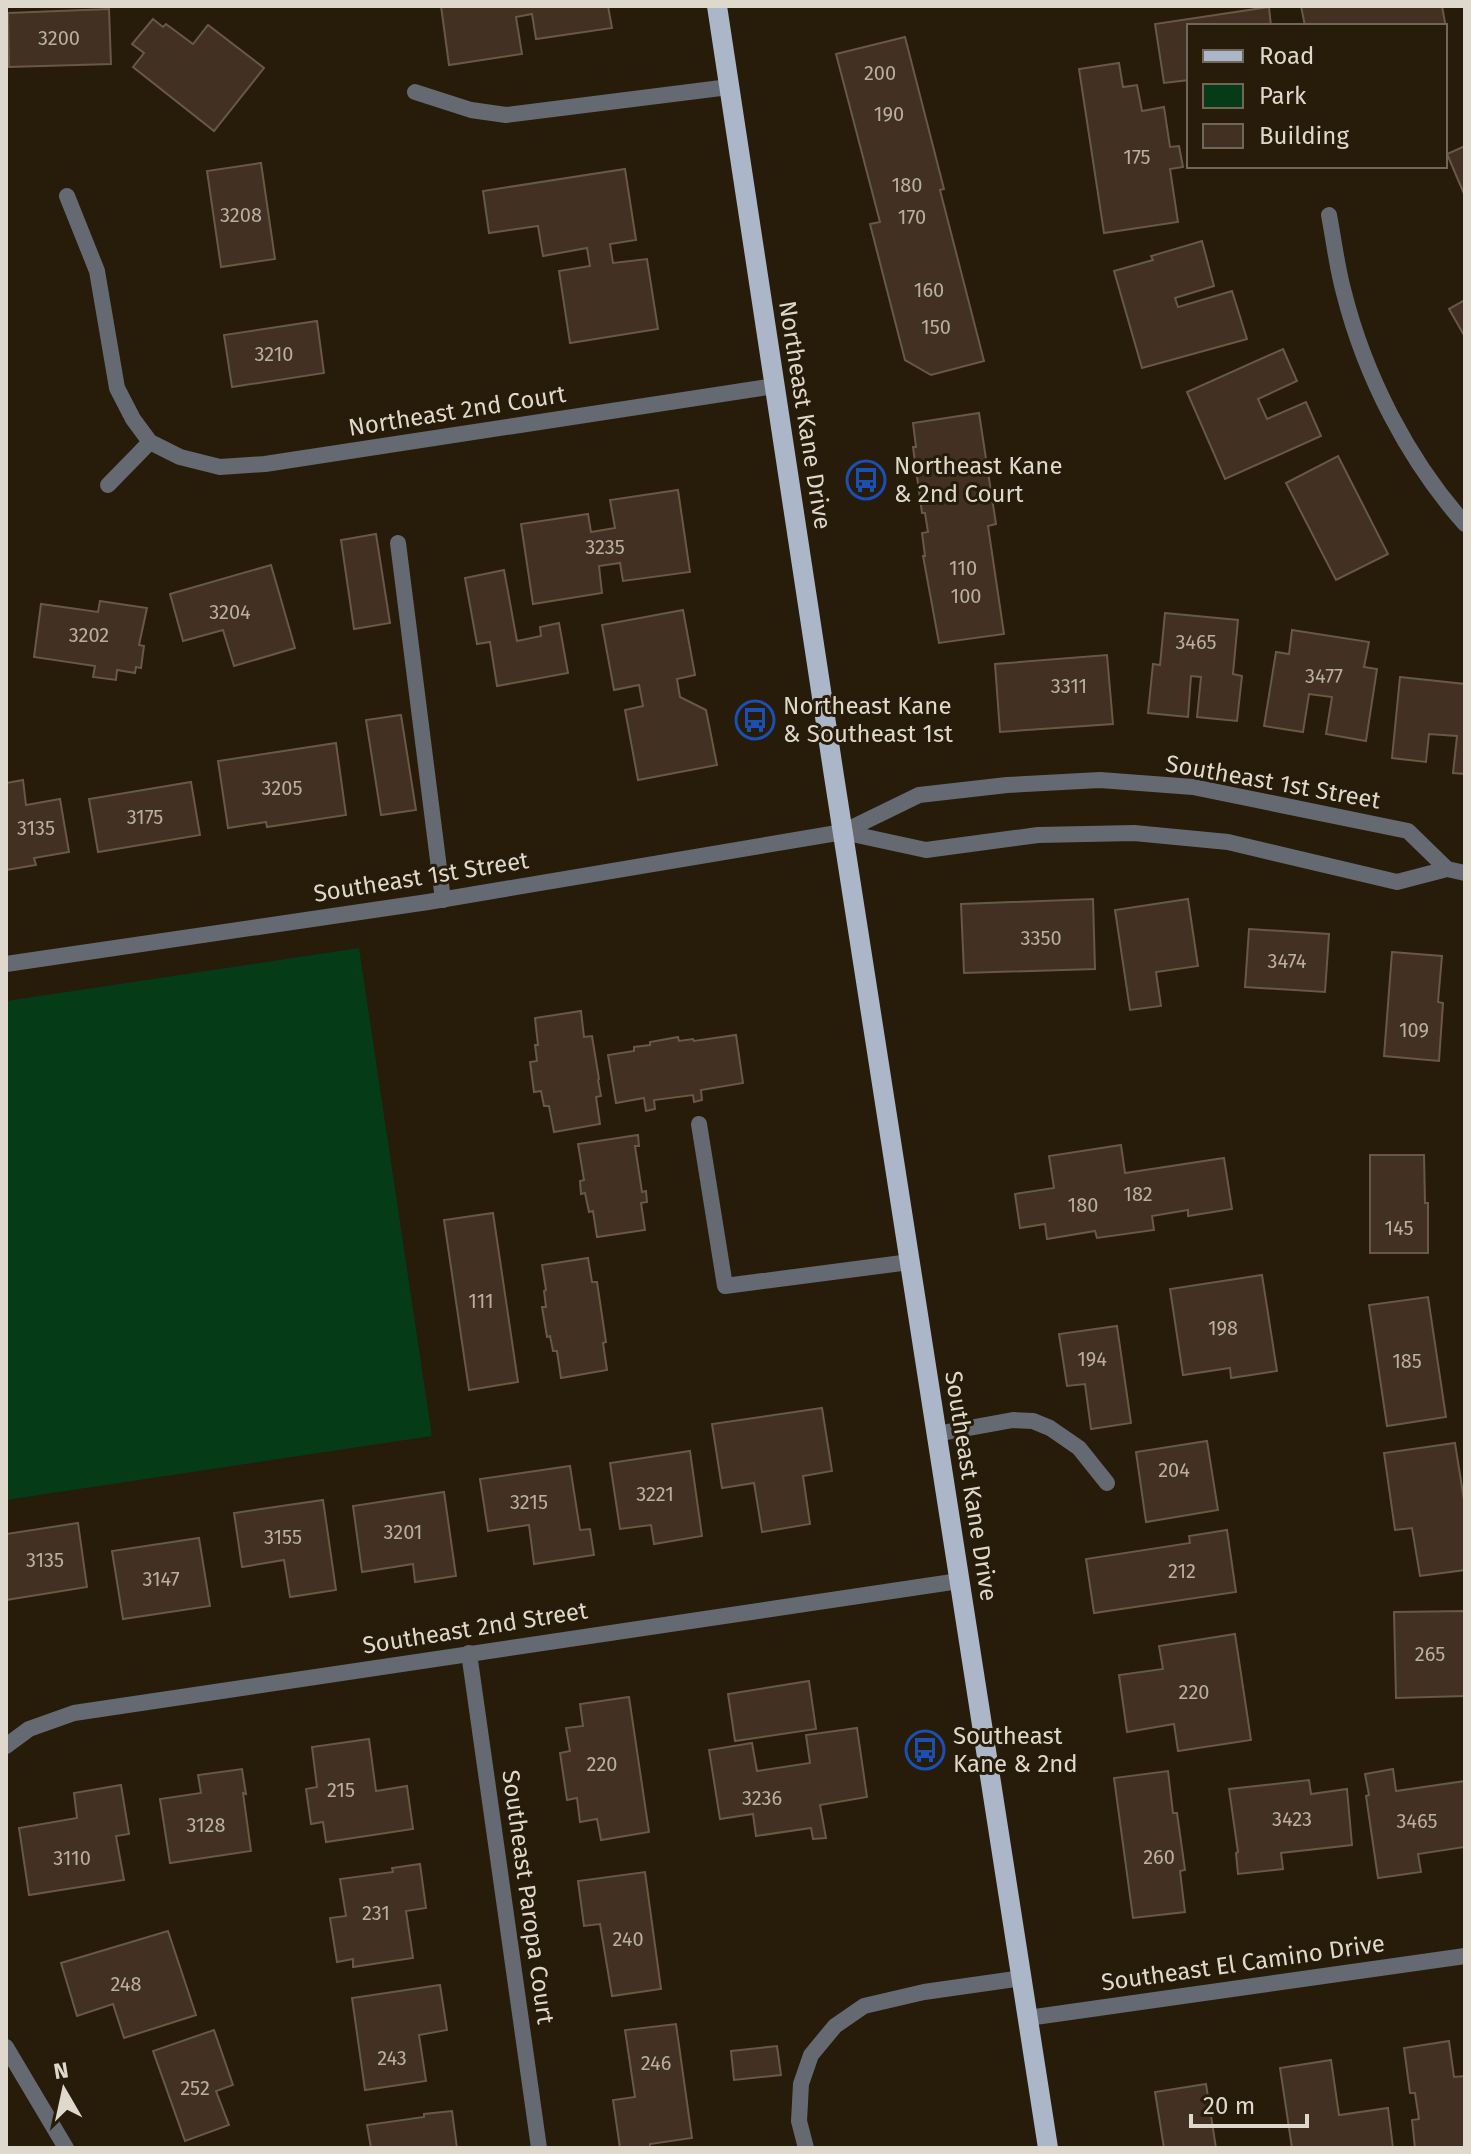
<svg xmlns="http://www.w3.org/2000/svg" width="1471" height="2154" viewBox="0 0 1471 2154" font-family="'Fira Sans',sans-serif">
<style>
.green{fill:#053b16}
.building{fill:#423123;stroke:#695748;stroke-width:2}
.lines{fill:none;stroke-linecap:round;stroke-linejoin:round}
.service{stroke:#646972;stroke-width:16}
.minor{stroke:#646972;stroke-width:16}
.tertiary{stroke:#646972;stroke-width:16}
.primary{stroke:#abb6c8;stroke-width:20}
.labels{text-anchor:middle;stroke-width:6;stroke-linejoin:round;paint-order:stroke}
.number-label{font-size:20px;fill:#b8aea2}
.street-label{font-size:24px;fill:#dfd8cd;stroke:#271b0a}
.poi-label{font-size:24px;fill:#dfd8cd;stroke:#271b0a;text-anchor:start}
</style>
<rect width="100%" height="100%" fill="#271b0a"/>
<!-- green -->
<polygon class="green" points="359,948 432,1436 6,1500 6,1001"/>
<!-- building -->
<g class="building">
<polygon points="441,6 608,6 612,28 536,39 532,14 516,17 522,54 449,65"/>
<polygon points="1301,6 1442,6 1446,28 1305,26"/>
<polygon points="1269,7 1271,26 1189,26 1189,80 1164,83 1155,24"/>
<polygon points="109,9 111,64 9,67 8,13"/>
<polygon points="153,19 163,27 166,24 193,44 208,25 264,68 214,131 133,67 144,53 132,44"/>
<polygon points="905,37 944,189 940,190 984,361 931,375 905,360 870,224 880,222 836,54"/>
<polygon points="1119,63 1123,87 1137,85 1142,111 1164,107 1170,147 1179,146 1183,167 1170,169 1178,222 1104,233 1079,69"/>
<polygon points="1465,146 1465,196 1447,154"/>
<polygon points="261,163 275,259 221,267 207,171"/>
<polygon points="625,169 636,240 610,244 613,263 647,259 658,329 570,343 559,271 590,266 587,248 543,256 538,226 489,233 483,191"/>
<polygon points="1202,241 1214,286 1175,298 1178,307 1232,291 1247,339 1142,368 1114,271 1153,260 1151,256"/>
<polygon points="1465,300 1465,337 1449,309"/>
<polygon points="317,321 324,373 232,387 224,335"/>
<polygon points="1283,349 1297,381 1258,399 1267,419 1306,402 1321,436 1225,479 1187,392"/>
<polygon points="979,413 996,524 988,526 1004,634 939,643 923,556 925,556 922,533 928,532 925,513 922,513 913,447 916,447 913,423"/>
<polygon points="1338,456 1388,554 1336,580 1286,483"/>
<polygon points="678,490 690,572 623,581 620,563 599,566 602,593 533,604 521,524 588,514 591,532 615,528 610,500"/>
<polygon points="376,534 390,623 354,629 341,540"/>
<polygon points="271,565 295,648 234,666 223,630 183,641 170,594"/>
<polygon points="504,570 517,641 541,636 540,627 559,623 568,673 497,686 490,642 477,644 465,578"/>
<polygon points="100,601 147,608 139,645 144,646 141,668 136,667 135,673 117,670 116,680 93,677 95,666 34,657 41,604 98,612"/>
<polygon points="683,610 695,675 677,679 680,697 706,710 717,765 638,780 625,710 643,706 639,685 614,690 602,625"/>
<polygon points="1165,613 1238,620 1233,674 1242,676 1237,721 1197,717 1201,677 1191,676 1188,717 1148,713 1153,664 1160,665"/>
<polygon points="1292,630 1369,642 1364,667 1377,669 1366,741 1326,734 1332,697 1309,694 1303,732 1264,726 1276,652 1289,654"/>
<polygon points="1107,655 1113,724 1000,732 995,664"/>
<polygon points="1400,677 1465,684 1465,774 1453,773 1457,736 1429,734 1426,762 1392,758"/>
<polygon points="401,715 416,810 381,815 366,720"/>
<polygon points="336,743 346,815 267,827 266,822 228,828 218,761"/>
<polygon points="23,780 26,805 60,799 69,852 34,858 36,865 6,870 6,783"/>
<polygon points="191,782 200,835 98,852 89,799"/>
<polygon points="1093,899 1095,969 964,973 961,904"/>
<polygon points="1188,899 1198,966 1156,972 1161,1006 1130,1010 1115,910"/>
<polygon points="1249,929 1329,934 1325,992 1245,987"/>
<polygon points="1392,952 1442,956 1438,1002 1443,1003 1439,1061 1384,1056"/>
<polygon points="581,1011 584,1037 592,1036 599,1079 598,1080 601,1096 596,1097 600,1124 554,1132 549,1106 544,1106 541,1091 534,1092 530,1062 537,1061 535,1045 538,1045 535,1018"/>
<polygon points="736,1035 743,1083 701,1090 702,1100 694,1102 693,1095 654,1100 655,1109 646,1111 644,1098 616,1103 608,1055 634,1051 634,1047 650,1045 650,1042 678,1037 679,1041 693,1039 694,1041"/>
<polygon points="638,1135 639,1146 635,1146 642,1192 646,1191 647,1202 641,1203 645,1230 597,1237 593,1211 589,1212 585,1193 581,1194 580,1181 584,1180 578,1144"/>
<polygon points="1121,1145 1125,1173 1224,1158 1232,1209 1188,1216 1188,1210 1152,1216 1154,1230 1097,1238 1095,1231 1047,1239 1045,1224 1020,1228 1015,1194 1054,1188 1049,1156"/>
<polygon points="1370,1155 1424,1155 1425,1203 1428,1203 1428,1253 1370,1253"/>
<polygon points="493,1213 518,1382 469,1390 444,1220"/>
<polygon points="588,1258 592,1282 597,1282 606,1342 603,1343 607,1370 561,1378 557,1351 553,1351 550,1336 547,1337 542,1307 546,1307 544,1291 546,1290 542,1265"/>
<polygon points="1262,1275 1277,1371 1231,1378 1230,1368 1183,1375 1170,1289"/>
<polygon points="1428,1297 1446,1417 1387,1426 1369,1305"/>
<polygon points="1117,1326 1131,1423 1091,1429 1085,1384 1067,1386 1059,1334"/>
<polygon points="822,1408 832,1471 803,1476 810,1524 762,1532 754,1483 722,1488 712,1424"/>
<polygon points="1207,1441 1218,1510 1146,1522 1136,1452"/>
<polygon points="1455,1443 1465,1506 1465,1570 1420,1576 1412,1528 1395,1530 1384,1453"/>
<polygon points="690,1451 702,1536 654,1544 651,1525 620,1529 610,1463"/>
<polygon points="570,1466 580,1530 590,1529 594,1555 534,1564 529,1525 488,1531 480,1479"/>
<polygon points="444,1492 456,1576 415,1582 413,1564 362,1572 353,1506"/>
<polygon points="323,1500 336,1590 290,1597 284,1560 242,1567 234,1513"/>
<polygon points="78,1523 87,1587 6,1600 6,1534"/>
<polygon points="1227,1530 1236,1592 1094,1613 1086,1559 1190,1543 1189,1536"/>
<polygon points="199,1538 210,1606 123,1619 112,1551"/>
<polygon points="1465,1611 1465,1696 1396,1698 1394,1612"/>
<polygon points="1235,1634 1251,1740 1178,1751 1174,1724 1127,1732 1119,1675 1163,1669 1159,1646"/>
<polygon points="809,1681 816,1729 735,1741 728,1694"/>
<polygon points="629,1697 649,1832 601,1840 597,1819 580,1822 577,1798 567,1800 560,1753 570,1751 566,1728 583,1726 580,1704"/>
<polygon points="857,1728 867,1797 820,1805 826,1838 813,1839 811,1828 756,1836 753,1814 720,1819 709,1750 752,1743 757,1771 810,1763 806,1735"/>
<polygon points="369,1739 376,1791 407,1786 413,1829 326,1842 323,1822 311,1824 306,1789 317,1787 312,1747"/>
<polygon points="242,1769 246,1794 243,1793 251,1851 170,1863 160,1799 201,1793 198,1775"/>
<polygon points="1393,1769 1396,1791 1465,1781 1465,1847 1418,1854 1421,1872 1378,1878 1366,1796 1369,1795 1365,1774"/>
<polygon points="1168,1771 1173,1813 1177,1813 1185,1870 1180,1871 1185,1912 1133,1918 1114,1778"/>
<polygon points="1309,1780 1311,1794 1347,1789 1352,1845 1281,1853 1283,1869 1238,1874 1236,1853 1238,1852 1229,1789"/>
<polygon points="121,1785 129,1834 116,1836 124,1880 29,1895 19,1828 77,1818 74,1793"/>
<polygon points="420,1864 426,1908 406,1911 413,1958 353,1967 353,1959 337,1962 330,1918 346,1916 340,1879 393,1872 392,1868"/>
<polygon points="645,1872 661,1989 612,1996 600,1924 584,1926 578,1881"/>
<polygon points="168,1931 196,2015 124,2038 113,2004 77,2016 61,1963"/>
<polygon points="440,1985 447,2030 419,2035 426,2081 365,2090 352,1998"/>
<polygon points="676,2024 692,2138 650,2144 650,2147 620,2148 613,2100 635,2097 625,2030"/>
<polygon points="214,2030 233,2085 216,2091 229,2125 185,2141 153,2051"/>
<polygon points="1449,2041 1454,2077 1465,2076 1465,2148 1415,2148 1412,2120 1419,2119 1415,2093 1410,2093 1404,2048"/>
<polygon points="777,2046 781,2075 734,2080 731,2051"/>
<polygon points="1331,2060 1339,2115 1388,2108 1393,2148 1292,2148 1280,2068"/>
<polygon points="1206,2084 1216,2148 1164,2148 1155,2092"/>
<polygon points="452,2111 457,2148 371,2148 367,2125 424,2117 424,2114"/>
</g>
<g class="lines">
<!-- service -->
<g class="service">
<polyline points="415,92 471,110 506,115 729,87"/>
<polyline points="398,543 443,900"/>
<polyline points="699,1124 725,1286 910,1262"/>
<polyline points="936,1434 1013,1420 1033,1421 1050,1428 1079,1448 1107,1483"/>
<polyline points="806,2148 799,2121 801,2084 811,2055 835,2026 864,2006 924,1992 1022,1978"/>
</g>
<!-- minor -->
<g class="minor">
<polyline points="67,196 97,271 117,388 133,419 150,442 180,457 220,467 265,464 775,386"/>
<path d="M1329 215C1334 241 1337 268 1344 293 1365 376 1408 460 1465 524"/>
<polyline points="108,485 150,442"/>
<polyline points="843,832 919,795 1007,785 1100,780 1193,787 1408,831 1447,869"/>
<polyline points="843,832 926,850 1038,835 1134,833 1228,842 1397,882 1447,869 1465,873"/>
<polyline points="469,1653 539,2148"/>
<polyline points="6,1746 29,1729 74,1713 959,1581"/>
<polyline points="1028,2018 1465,1956"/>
<polyline points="6,2047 66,2148"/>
</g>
<!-- tertiary -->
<polyline class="tertiary" points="6,964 428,902 843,832"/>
<!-- primary -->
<polyline class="primary" points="717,6 834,776 1048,2148"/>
</g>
<!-- icons -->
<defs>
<symbol id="bus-ring" viewBox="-11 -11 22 22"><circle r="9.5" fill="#271b0a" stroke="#1a4fb4" stroke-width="1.5"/><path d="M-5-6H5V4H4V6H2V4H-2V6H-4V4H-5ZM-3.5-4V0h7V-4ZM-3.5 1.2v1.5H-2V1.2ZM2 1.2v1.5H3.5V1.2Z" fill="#1a4fb4"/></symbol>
</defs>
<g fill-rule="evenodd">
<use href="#bus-ring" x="844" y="458" width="44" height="44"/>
<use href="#bus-ring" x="733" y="698" width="44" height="44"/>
<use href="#bus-ring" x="903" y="1728" width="44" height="44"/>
</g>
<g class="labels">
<!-- number labels -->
<g class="number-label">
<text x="59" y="45">3200</text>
<text x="880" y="80">200</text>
<text x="889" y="121">190</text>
<text x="1137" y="164">175</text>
<text x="907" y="192">180</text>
<text x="241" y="222">3208</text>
<text x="912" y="224">170</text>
<text x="929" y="297">160</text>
<text x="936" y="334">150</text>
<text x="274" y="361">3210</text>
<text x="605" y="554">3235</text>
<text x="963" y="575">110</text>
<text x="966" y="603">100</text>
<text x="230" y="619">3204</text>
<text x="89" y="642">3202</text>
<text x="1196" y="649">3465</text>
<text x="1324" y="683">3477</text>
<text x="1069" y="693">3311</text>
<text x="282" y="795">3205</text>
<text x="145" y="824">3175</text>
<text x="36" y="835">3135</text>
<text x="1041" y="945">3350</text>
<text x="1287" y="968">3474</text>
<text x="1414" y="1037">109</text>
<text x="1138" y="1201">182</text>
<text x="1083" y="1212">180</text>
<text x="1399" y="1235">145</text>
<text x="481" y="1308">111</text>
<text x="1223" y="1335">198</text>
<text x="1092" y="1366">194</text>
<text x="1407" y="1368">185</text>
<text x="1174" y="1477">204</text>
<text x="655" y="1501">3221</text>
<text x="529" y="1509">3215</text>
<text x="403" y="1539">3201</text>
<text x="283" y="1544">3155</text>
<text x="45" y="1567">3135</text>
<text x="1182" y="1578">212</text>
<text x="161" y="1586">3147</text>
<text x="1430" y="1661">265</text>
<text x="1194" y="1699">220</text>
<text x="602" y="1771">220</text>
<text x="341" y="1797">215</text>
<text x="762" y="1805">3236</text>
<text x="1292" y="1826">3423</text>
<text x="1417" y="1828">3465</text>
<text x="206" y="1832">3128</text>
<text x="1159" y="1864">260</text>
<text x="72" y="1865">3110</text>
<text x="376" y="1920">231</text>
<text x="628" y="1946">240</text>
<text x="126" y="1991">248</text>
<text x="392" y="2065">243</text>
<text x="656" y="2070">246</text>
<text x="195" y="2095">252</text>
</g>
<!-- street labels -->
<g class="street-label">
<text transform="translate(457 411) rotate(-9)" y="8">Northeast 2nd Court</text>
<text transform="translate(805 415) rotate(81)" y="8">Northeast Kane Drive</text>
<text transform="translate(1273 782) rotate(10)" y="8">Southeast 1st Street</text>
<text transform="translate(421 877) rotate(-9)" y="8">Southeast 1st Street</text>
<text transform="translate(971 1486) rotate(81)" y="8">Southeast Kane Drive</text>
<text transform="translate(475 1628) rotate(-9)" y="8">Southeast 2nd Street</text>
<text transform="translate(528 1897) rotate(82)" y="8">Southeast Paropa Court</text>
<text transform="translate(1243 1963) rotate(-8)" y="8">Southeast El Camino Drive</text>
</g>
<!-- poi labels -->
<g class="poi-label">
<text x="894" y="474">Northeast Kane<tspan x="894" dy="28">&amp; 2nd Court</tspan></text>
<text x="783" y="714">Northeast Kane<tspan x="783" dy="28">&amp; Southeast 1st</tspan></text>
<text x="953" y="1744">Southeast<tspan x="953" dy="28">Kane &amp; 2nd</tspan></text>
</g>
</g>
<!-- border -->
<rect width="1471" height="2154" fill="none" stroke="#dfd8cd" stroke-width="16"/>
<!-- legend -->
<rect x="1187" y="24" width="260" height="144" fill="#271b0a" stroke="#716758" stroke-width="2"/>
<rect x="1203" y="50" width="40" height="12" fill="#abb6c8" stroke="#716758" stroke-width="2"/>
<text x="1259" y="64" font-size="24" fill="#dfd8cd">Road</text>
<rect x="1203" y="84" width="40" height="24" fill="#053b16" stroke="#716758" stroke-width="2"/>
<text x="1259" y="104" font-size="24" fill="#dfd8cd">Park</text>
<rect x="1203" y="124" width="40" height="24" fill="#423123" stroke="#716758" stroke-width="2"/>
<text x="1259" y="144" font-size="24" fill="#dfd8cd">Building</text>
<!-- north arrow -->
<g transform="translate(64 2090) rotate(351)" stroke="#271b0a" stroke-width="6" paint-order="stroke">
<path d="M0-6L14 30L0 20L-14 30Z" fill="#dfd8cd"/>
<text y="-12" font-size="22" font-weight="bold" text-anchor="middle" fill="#dfd8cd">N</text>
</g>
<!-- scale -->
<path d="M1191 2114v12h116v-12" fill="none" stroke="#dfd8cd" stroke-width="4"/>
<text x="1203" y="2114" font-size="24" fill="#dfd8cd" stroke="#271b0a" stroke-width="6" paint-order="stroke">20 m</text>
</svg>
